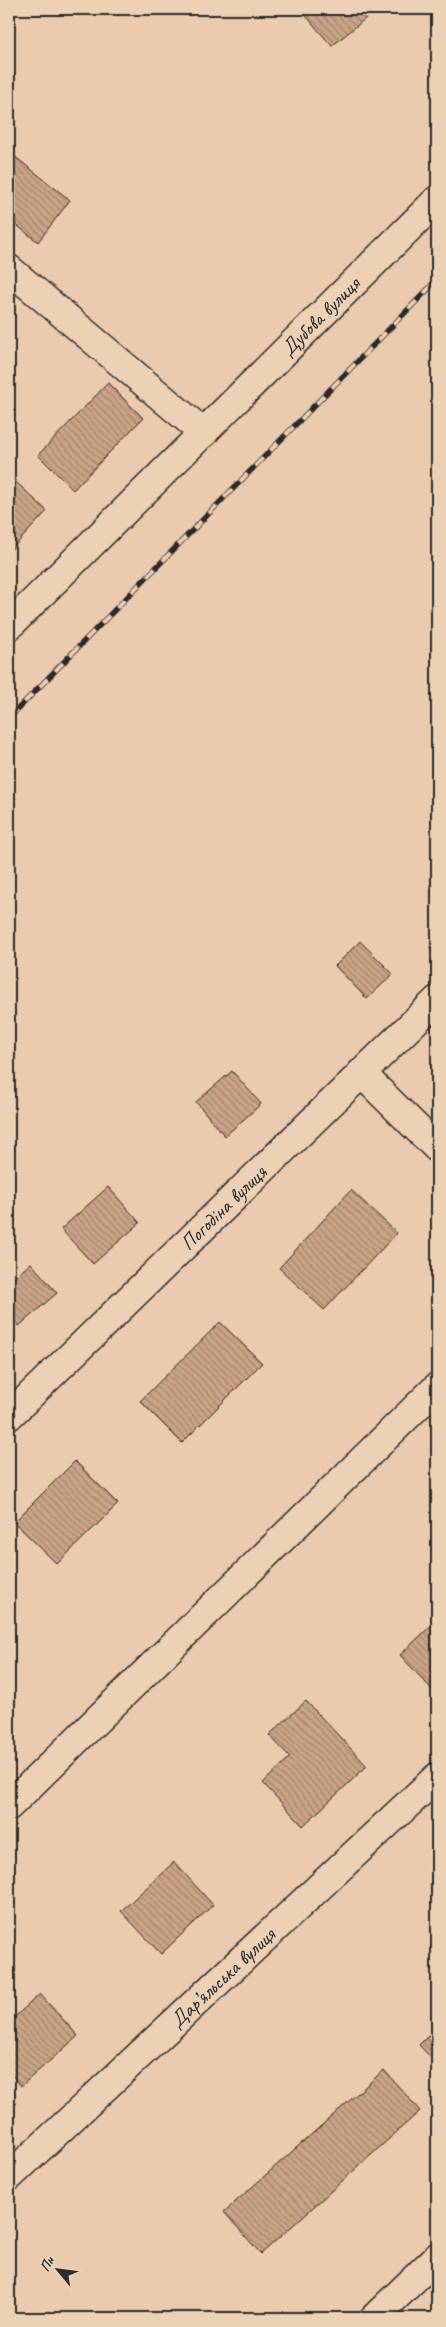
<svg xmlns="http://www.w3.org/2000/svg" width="446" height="2327" viewBox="0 0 446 2327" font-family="Caveat,sans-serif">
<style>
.building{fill:url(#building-back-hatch);stroke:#2b2b2b}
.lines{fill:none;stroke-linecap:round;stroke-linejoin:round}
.minor-casing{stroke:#2b2b2b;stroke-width:31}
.minor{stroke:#edd1b4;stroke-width:28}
.rail-casing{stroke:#2b2b2b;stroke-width:5.5}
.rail{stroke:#edd1b4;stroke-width:4;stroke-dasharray:11;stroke-linecap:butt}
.labels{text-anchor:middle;stroke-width:4;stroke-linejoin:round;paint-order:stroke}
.street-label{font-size:21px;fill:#2b2b2b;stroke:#edd1b4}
</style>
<defs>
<pattern id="building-back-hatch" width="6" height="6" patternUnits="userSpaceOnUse" patternTransform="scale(1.25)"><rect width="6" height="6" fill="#caa485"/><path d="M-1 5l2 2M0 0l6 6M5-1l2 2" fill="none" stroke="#a4866d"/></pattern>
</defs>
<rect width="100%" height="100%" fill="#eacbad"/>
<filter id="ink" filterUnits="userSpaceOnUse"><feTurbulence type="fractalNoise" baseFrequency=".02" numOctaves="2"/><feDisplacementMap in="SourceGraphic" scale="10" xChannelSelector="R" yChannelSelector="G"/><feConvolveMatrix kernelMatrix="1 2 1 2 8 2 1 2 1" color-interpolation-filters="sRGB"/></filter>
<g filter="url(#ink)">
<!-- building -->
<g class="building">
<polygon points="300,9 377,9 332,46"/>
<polygon points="9,152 70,200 38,242 9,219"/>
<polygon points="108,383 143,418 73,490 38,455"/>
<polygon points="16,482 47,511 9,552 9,490"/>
<polygon points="360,941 393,974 367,999 335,966"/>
<polygon points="232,1071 261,1104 225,1136 196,1102"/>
<polygon points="108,1187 140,1223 93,1264 61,1229"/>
<polygon points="351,1190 397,1233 324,1310 279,1268"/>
<polygon points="31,1263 57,1293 19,1326 9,1314 9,1282"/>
<polygon points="220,1322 262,1363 182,1443 140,1401"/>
<polygon points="75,1461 118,1504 57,1564 14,1522"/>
<polygon points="437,1620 437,1695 400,1655"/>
<polygon points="306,1701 367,1766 303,1826 263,1783 290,1757 269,1735"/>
<polygon points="174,1862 213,1905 161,1954 121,1911"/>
<polygon points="40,1994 78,2036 21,2086 9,2072 9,2022"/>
<polygon points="437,2027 437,2064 419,2045"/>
<polygon points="384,2070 420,2111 261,2254 224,2212"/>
</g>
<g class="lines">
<defs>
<g id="minor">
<polyline points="9,269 204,433"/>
<path id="s1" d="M9 626 437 200"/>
<polyline points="361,1073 437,1148"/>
<path id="s2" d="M9 1416 437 1000"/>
<polyline points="9,1806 437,1387"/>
<path id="s3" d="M9 2177 437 1777"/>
<polyline points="374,2318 437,2257"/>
</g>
</defs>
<!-- minor casing -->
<use href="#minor" class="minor-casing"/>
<!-- minor -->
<use href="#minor" class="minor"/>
<defs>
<polyline id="rail" points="9,718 437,280"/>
</defs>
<!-- rail casing -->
<use href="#rail" class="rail-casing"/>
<!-- rail -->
<use href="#rail" class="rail"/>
</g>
</g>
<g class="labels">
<!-- street labels -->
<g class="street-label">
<text dy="7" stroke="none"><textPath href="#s1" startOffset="439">Дубова вулиця</textPath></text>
<text dy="7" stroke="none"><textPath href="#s2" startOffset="299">Погодіна вулиця</textPath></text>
<text dy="7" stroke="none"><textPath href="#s3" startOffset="292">Дар’яльська вулиця</textPath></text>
</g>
</g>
<!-- margin -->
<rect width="446" height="2327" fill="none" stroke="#edd1b4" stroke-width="30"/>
<rect x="15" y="15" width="416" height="2297" fill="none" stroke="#2b2b2b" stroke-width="2" filter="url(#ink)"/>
<!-- north arrow -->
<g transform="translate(58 2270) rotate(299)" stroke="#edd1b4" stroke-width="4" paint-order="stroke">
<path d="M0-4L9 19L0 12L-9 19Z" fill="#2b2b2b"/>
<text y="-8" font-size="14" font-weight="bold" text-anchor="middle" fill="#2b2b2b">Пн</text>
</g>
</svg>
